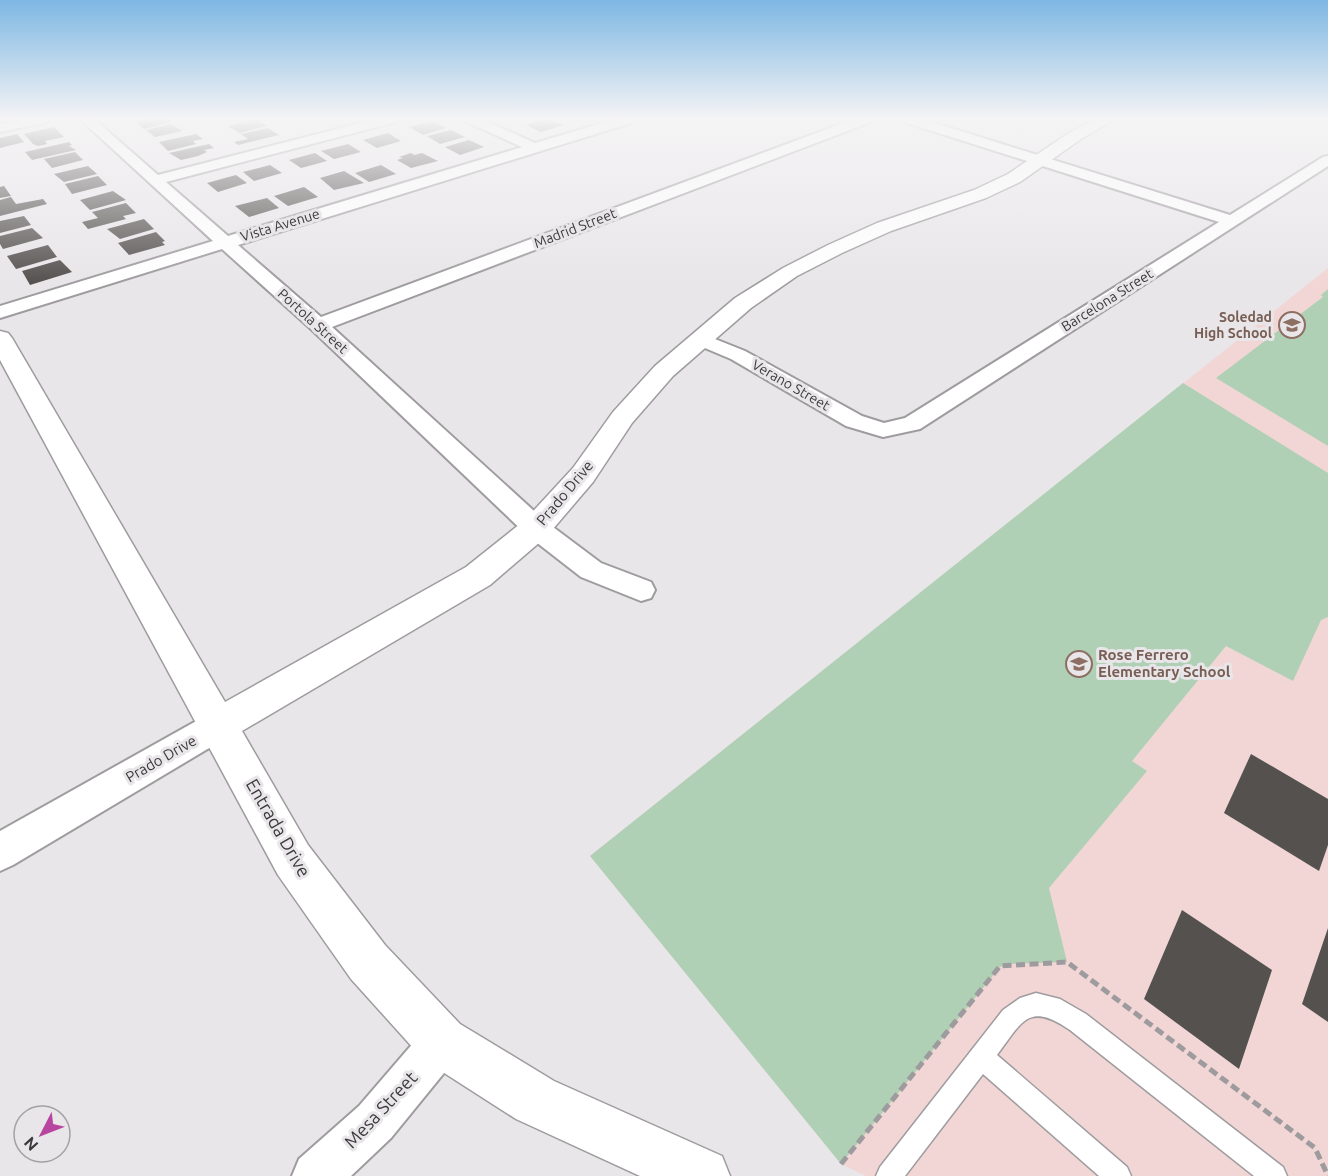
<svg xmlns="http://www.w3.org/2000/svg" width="1328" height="1176" viewBox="0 0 1328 1176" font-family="Ubuntu,sans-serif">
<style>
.education{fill:#f1d6d5}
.green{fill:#b0d0b6}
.building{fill:#54514f}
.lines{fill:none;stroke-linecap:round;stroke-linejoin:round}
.lane-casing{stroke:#9f9c9f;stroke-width:3}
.street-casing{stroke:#9f9c9f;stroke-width:4}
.secondary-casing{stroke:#9f9c9f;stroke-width:3}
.path{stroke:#9e9b9e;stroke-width:5;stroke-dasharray:9 4.5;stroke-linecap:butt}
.lane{fill:#fff;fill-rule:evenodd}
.street{fill:#fff;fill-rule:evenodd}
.secondary{fill:#fff;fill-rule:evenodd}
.labels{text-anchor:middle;stroke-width:6;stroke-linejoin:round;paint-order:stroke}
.far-street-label{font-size:14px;fill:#3b393b;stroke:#e9e6e9}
.far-education-label{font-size:14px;font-weight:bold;fill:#785e54;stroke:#e9e6e9;text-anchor:end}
.street-label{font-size:15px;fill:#3b393b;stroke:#e9e6e9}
.education-label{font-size:15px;font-weight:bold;fill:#785e54;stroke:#e9e6e9;text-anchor:start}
.near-street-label{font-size:18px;fill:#3b393b;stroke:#e9e6e9}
</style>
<rect width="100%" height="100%" fill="#e9e6e9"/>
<!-- education -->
<polygon class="education" points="1328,268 1328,1176 866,1176 841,1164 590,856"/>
<!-- green -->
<g class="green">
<polygon points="1328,289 1328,446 1216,378 1323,297 1321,295"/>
<polygon points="1183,383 1328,473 1328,617 1321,620 1293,681 1226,646 1132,761 1147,771 1049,888 1067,962 1007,964 1000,967 841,1164 590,856"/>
</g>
<!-- building -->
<g class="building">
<polygon points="148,119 167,119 172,122 144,129 135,122"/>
<polygon points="256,119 267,126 240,133 228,126"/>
<polygon points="547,119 564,125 541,132 526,125"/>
<polygon points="432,121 446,128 423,135 409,127"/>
<polygon points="171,124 182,131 155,137 146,130"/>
<polygon points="54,127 64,137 45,141 47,144 38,146 33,144 24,134"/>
<polygon points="268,128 279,135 238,145 234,142 248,139 241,134"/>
<polygon points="451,130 465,137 440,144 427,136"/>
<polygon points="388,133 401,141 377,148 363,140"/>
<polygon points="17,134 24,142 0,148 0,138"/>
<polygon points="196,134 203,139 193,141 196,144 168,151 159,142"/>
<polygon points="469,140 484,147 460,155 445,147"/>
<polygon points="69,142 72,145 69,146 76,150 32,160 25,152"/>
<polygon points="209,144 214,148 204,150 207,152 198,156 181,160 169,153"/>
<polygon points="348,144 361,152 334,159 321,151"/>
<polygon points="75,152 83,160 52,168 44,159"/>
<polygon points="315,153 327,161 301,168 289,160"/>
<polygon points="411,153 414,155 422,153 438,161 411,168 397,160 403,158 399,157"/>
<polygon points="270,165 282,173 254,181 243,172"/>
<polygon points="381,165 396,174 369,182 355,173"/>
<polygon points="88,166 97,174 64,182 54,174"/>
<polygon points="344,171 364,183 334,190 320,178"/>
<polygon points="236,175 247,183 218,192 207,183"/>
<polygon points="98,176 107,185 72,194 65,184"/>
<polygon points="4,186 11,196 0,198 0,187"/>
<polygon points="304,187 318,197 288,206 274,196"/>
<polygon points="113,191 126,200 90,210 80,200"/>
<polygon points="11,197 16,204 43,199 47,204 0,216 0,200"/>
<polygon points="267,198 279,208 249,217 235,206"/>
<polygon points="126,203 136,213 123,216 126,219 88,229 82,222 98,218 92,212"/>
<polygon points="24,216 31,225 0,233 0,221"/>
<polygon points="144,219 154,229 120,239 107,229"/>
<polygon points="32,228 43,238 3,249 0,244 0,236"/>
<polygon points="156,232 165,241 162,242 165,245 129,255 118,243"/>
<polygon points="48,245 57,257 16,269 7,256"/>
<polygon points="60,260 72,272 30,285 22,271"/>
<polygon points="1251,754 1328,799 1328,845 1319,871 1224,813"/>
<polygon points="1182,910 1272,970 1239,1069 1144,999"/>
<polygon points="1328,928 1328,1022 1302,1004"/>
</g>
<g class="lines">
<defs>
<path id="lane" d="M1036 993 1060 999 1086 1014 1283 1167 1287 1176H1254L1070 1030C1028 1001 1022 1022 997 1055L1127 1167 1131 1176H1099L983 1074 905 1176H876L880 1167 1003 1010 1020 998Z"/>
<g id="street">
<polygon points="25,119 49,119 47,122 0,132 0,124"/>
<polygon points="80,119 94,119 158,175 376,119 397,119 396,122 166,182 228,236 522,147 467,122 466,119 482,119 535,143 616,119 636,119 634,122 238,245 321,317 854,119 873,119 871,122 332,327 545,521 601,563 651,582 655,590 651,598 641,601 581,577 527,535 311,329 222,249 0,318 0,306 213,241"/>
<polygon points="903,119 922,119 1230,215 1323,157 1328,156 1328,166 920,429 883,437 846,426 731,359 693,343 690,339 693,335 700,333 745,351 862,416 884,423 905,418 1219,222 904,122"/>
<polygon points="219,710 231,715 235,725 231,735 13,865 0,871 0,831 207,715"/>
<polygon points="442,1020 457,1027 464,1042 457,1057 391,1138 351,1176 292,1176 299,1159 359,1106 427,1027"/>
</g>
<polygon id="secondary" points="1096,119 1115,119 1081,139 1020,182 986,198 891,231 842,253 797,276 751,308 673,376 632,423 593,482 547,536 490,585 242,731 308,845 385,945 460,1024 554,1081 722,1156 730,1176 640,1176 516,1119 424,1060 351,979 278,875 0,360 0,331 8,333 12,338 225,702 466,567 525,520 573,468 613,412 655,366 735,298 783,268 828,245 877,223 974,190 1008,174 1069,133"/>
</defs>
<!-- lane casing -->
<use href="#lane" class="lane-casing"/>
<!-- street casing -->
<use href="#street" class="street-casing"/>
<!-- secondary casing -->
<use href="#secondary" class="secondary-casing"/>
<!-- path -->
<polyline class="path" points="841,1164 1000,966 1067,962 1315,1148 1328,1176"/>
<!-- lane -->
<use href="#lane" class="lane"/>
<!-- street -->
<use href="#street" class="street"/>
<!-- secondary -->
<use href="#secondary" class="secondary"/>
</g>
<!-- sky -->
<linearGradient id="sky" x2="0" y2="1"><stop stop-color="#7eb7e3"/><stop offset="0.42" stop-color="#f5f4f5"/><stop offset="1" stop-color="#f5f4f5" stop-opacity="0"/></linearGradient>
<rect width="1328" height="283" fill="url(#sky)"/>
<!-- icons -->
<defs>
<symbol id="school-ring" viewBox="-11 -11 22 22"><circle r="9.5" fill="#e9e6e9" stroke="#8d6e63" stroke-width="1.5"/><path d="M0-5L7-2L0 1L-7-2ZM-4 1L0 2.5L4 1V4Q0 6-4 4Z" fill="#8d6e63"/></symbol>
</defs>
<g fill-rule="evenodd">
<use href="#school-ring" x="1277" y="310" width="30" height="30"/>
<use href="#school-ring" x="1064" y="649" width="30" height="30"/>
</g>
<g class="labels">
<!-- far-street labels -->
<g class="far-street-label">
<text transform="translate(280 225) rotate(-17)" y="5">Vista Avenue</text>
<text transform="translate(575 228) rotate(-21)" y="5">Madrid Street</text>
<text transform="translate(1107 300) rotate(-32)" y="5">Barcelona Street</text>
<text transform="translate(313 321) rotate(42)" y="5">Portola Street</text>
<text transform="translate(791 385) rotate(30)" y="5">Verano Street</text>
</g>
<!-- far-education labels -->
<g class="far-education-label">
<text x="1272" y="322">Soledad<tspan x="1272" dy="16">High School</tspan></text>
</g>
<!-- street labels -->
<g class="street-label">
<text transform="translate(565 493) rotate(-50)" y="5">Prado Drive</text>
<text transform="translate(161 759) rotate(-30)" y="5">Prado Drive</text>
</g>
<!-- education labels -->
<g class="education-label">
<text x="1098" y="660">Rose Ferrero<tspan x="1098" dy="17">Elementary School</tspan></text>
</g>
<!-- near-street labels -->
<g class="near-street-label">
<text transform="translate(278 828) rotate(60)" y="6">Entrada Drive</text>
<text transform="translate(381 1110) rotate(-47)" y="6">Mesa Street</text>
</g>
</g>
<!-- north arrow -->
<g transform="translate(42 1134) rotate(228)"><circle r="28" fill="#e9e6e9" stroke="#a3a1a3" stroke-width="1.5"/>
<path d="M0-4.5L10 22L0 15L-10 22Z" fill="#b846a1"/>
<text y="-9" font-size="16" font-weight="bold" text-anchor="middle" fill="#3b393b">N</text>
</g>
</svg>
